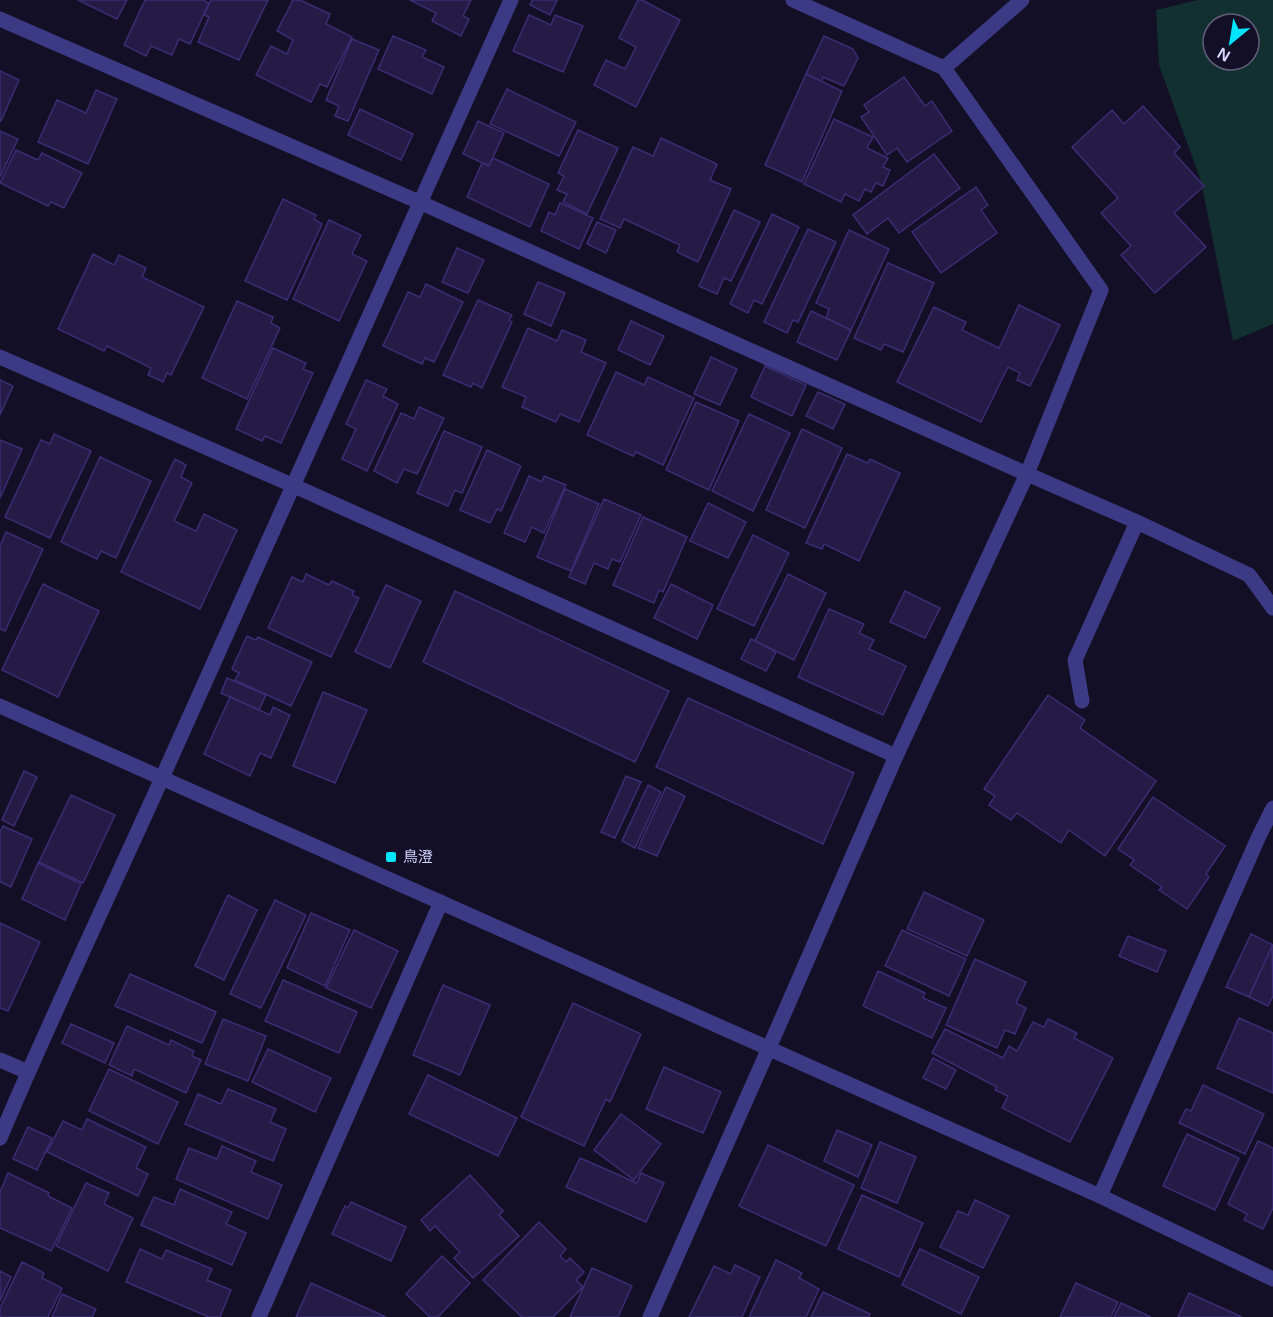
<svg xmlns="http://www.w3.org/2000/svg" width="1273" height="1317" viewBox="0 0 1273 1317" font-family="Arial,'Noto Sans JP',sans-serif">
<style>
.green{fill:#12302f;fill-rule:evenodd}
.building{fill:#241b47;stroke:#3b2d73;stroke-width:1.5}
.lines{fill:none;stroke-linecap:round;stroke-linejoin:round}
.service{stroke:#3d3a85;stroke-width:15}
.minor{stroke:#3d3a85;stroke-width:15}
.tertiary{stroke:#3d3a85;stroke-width:15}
.poi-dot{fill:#00e5ff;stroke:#130f26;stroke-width:2}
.labels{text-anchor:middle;stroke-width:5;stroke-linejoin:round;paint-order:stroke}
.poi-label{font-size:15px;fill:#d9d4ff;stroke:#130f26;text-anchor:start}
</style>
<rect width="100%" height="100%" fill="#130f26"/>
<!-- green -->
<path class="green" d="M1198 0H1273V324L1233 341 1201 181 1159 65 1156 10ZM1213 24H1249V60H1213Z"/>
<!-- building -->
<g class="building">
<polygon points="78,0 127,0 117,19"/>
<polygon points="145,0 203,0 209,3 190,44 179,39 172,55 151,46 146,56 124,45"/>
<polygon points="211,0 268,0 239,60 198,42 209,17 204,15"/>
<polygon points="293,0 300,0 330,14 326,24 352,37 327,87 320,84 311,102 256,75 271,46 287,54 293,40 277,31"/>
<polygon points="410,0 471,0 463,16 469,19 461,36 432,21 436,13"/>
<polygon points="532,0 557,0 550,15 530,5"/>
<polygon points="638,0 642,0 680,20 636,107 594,85 606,60 625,69 636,47 619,38"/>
<polygon points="529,15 551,25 555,15 583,26 563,72 513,51"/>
<polygon points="393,36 426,50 422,57 444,67 432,94 378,69"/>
<polygon points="824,36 853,49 858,58 844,86 823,77 821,82 806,74"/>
<polygon points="352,39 379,50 348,121 335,116 339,106 326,100"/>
<polygon points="0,71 19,80 1,121 0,121"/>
<polygon points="806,74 842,91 802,182 765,165"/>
<polygon points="904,77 925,106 932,101 952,131 907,162 897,148 887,155 861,117 869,112 864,105"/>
<polygon points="507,89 576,122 559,156 490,124"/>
<polygon points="96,90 117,99 88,164 38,142 57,100 86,113"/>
<polygon points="1143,106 1180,147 1174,153 1204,186 1174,213 1206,247 1155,293 1121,255 1131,246 1101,213 1118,198 1072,147 1112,110 1124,124"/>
<polygon points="360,109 413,134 401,160 348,135"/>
<polygon points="834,119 873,137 867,148 888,158 883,167 890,170 883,186 876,183 871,192 865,189 859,201 845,194 841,202 804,184"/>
<polygon points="478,121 504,133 489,166 463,154"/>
<polygon points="578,130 618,148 587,214 563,202 567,194 557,190 564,176 558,173"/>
<polygon points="0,131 18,139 0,177"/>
<polygon points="661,138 717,164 710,180 731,189 698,262 677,252 680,245 624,219 620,228 600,219 633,147 653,156"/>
<polygon points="16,150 38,160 42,153 82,173 64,208 51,202 48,206 0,183"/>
<polygon points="934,154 960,188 899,233 888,218 867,234 853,215"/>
<polygon points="493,158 549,184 530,227 467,197 482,163 489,166"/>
<polygon points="976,187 988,205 981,210 997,233 941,273 912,232"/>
<polygon points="283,199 316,215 314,219 322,224 287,300 245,281"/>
<polygon points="560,203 593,218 579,249 541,231 549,212 555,215"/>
<polygon points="734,210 760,222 731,281 724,278 717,294 699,286"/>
<polygon points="772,214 799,227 762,304 754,300 748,313 730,304"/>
<polygon points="329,220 361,235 352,254 367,261 339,321 293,299"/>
<polygon points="597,222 616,230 606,253 587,244"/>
<polygon points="808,229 836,242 798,322 793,320 787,333 764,322"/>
<polygon points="849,230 889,249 851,330 826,318 829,309 816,303"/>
<polygon points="457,248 484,260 468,293 442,282"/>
<polygon points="93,254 114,265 119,255 146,268 142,277 204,307 171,375 167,373 163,382 148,375 151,368 107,346 104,351 58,329"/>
<polygon points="888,263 934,283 903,352 884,344 881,350 854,338"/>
<polygon points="538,282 565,293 551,326 524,314"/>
<polygon points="426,284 463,302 434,362 425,358 422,364 383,346 408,292 420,297"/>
<polygon points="478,300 512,315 509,320 512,322 482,388 473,383 471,387 443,375"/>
<polygon points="237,301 273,317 271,323 280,328 247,399 202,378"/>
<polygon points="1019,305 1060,325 1030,386 1017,380 1020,373 1008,367 981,422 897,382 934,307 966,322 962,330 999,348"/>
<polygon points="811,311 851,330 837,360 797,342"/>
<polygon points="631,321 664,336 650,365 618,350"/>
<polygon points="528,328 557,341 562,330 586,340 581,352 606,363 579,422 560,414 556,422 522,407 526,397 502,387"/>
<polygon points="273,348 306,363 303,369 313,373 281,443 265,436 262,441 236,429"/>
<polygon points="711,357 737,369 720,405 694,394"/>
<polygon points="765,366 806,385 792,416 751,397"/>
<polygon points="616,372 644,385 648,377 694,398 663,465 636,452 633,456 587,435"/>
<polygon points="0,380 13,386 0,415"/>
<polygon points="366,380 387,389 383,396 398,404 367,471 342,459 356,429 346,424"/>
<polygon points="818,392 845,404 833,429 806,416"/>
<polygon points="696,402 739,421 709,490 666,470"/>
<polygon points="419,407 444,418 417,474 404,469 397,483 374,471 401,413 414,419"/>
<polygon points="749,414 790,433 753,511 712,491"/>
<polygon points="802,429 842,448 805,528 766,510"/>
<polygon points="444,431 482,447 462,493 455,490 448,506 417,493"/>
<polygon points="54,434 91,451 50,538 5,517 41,440 50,444"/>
<polygon points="0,440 22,449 0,498"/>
<polygon points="487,450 521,466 501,511 497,509 490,523 460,510"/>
<polygon points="847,454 868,463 870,459 900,473 859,561 824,544 822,549 806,543"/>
<polygon points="100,457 151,481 116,558 101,551 97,559 61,542"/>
<polygon points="175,459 186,465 181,477 192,483 174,521 196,531 204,514 237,530 200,609 121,572"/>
<polygon points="529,476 542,482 544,476 566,485 544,533 532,527 525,542 504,533"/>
<polygon points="565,489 599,504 571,571 537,557"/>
<polygon points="604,499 641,515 620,562 612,559 608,569 594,563 585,584 569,577"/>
<polygon points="708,503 746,522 728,558 690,541"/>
<polygon points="643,517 687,537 663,592 659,590 654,603 613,585"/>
<polygon points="6,532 43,549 5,631 0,629 0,546"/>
<polygon points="753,535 789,553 754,626 717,609"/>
<polygon points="306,574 329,585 332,581 354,591 352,595 359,598 331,657 268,628 292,577 303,582"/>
<polygon points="788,574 826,593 794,660 755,641"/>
<polygon points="43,584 99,611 58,697 2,670"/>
<polygon points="671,584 713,605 697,639 654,618"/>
<polygon points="386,585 421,601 390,668 355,652"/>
<polygon points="455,591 669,691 635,762 423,662"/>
<polygon points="905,591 940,608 925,638 890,622"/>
<polygon points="829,609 864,624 859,633 874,640 869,649 906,666 883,715 798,677"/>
<polygon points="247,636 256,640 258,637 312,662 291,706 235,680 239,673 232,669"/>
<polygon points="751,639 776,652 766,671 741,659"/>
<polygon points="227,678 266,695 259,710 221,693"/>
<polygon points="323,692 367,710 335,783 293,766"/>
<polygon points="1048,695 1085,720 1080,728 1156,781 1105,856 1069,830 1061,843 1017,813 1011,820 989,805 995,796 984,789"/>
<polygon points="230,697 270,715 273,707 290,715 271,758 260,753 250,776 204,754"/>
<polygon points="688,698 854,773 823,844 656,767"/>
<polygon points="24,771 37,777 14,826 2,820"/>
<polygon points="626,776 641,782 615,838 601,832"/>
<polygon points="648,785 661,792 635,848 622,841"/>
<polygon points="666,787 685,796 657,856 638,848"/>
<polygon points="71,795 115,815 83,883 39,862"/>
<polygon points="1153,797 1225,846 1206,874 1209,877 1187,909 1159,890 1162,887 1130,865 1134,860 1118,849"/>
<polygon points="3,826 32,839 11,887 0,882 0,832"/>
<polygon points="38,863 81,884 65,920 22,899"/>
<polygon points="924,892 984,920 967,956 907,929"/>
<polygon points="228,895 257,910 224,980 195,966"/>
<polygon points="275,900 306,915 261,1008 230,994"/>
<polygon points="311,913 350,930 325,986 287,968"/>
<polygon points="0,923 40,942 8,1011 0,1008"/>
<polygon points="354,930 398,951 371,1008 326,988"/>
<polygon points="902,930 966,959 949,996 885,966"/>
<polygon points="1251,934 1273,945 1249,997 1226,987"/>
<polygon points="1128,936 1166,951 1157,972 1119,956"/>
<polygon points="1272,946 1273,996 1268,1006 1249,997"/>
<polygon points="975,959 1026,982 1016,1003 1026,1008 1015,1034 1005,1030 997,1048 946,1025"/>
<polygon points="878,971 925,993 923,998 946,1008 932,1038 863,1006"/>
<polygon points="130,974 216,1012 202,1043 115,1006"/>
<polygon points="283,980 357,1012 339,1053 265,1021"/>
<polygon points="443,985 490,1005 460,1075 413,1055"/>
<polygon points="573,1003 641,1034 610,1102 606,1099 584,1146 521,1117"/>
<polygon points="1239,1018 1273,1033 1273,1093 1217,1068"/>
<polygon points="223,1019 266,1036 248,1081 205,1064"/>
<polygon points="1048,1019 1077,1033 1074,1038 1113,1058 1070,1142 1002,1108 1008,1096 995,1090 997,1087 932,1053 945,1029 1003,1058 1009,1046 1017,1051 1033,1022 1044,1027"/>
<polygon points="71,1024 114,1043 105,1063 62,1043"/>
<polygon points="127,1026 169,1045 171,1040 194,1051 192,1056 201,1060 186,1093 134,1069 132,1076 109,1065"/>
<polygon points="268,1049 331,1078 315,1112 252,1082"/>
<polygon points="933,1058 956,1070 946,1089 923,1078"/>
<polygon points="664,1067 721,1092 703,1133 646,1109"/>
<polygon points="109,1069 178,1102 158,1144 89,1111"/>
<polygon points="428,1075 517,1118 498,1156 409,1114"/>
<polygon points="1203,1085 1264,1114 1245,1154 1179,1123 1186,1109 1191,1111"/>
<polygon points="228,1089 276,1109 270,1122 286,1129 273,1161 185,1124 198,1094 221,1104"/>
<polygon points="621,1114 661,1144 634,1180 594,1150"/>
<polygon points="87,1119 146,1147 136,1168 148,1174 138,1196 47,1152 63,1121 82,1130"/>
<polygon points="28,1127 52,1138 37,1170 13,1159"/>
<polygon points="837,1130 872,1145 858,1177 824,1161"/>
<polygon points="1187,1134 1239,1158 1215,1210 1163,1186"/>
<polygon points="1258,1141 1273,1148 1273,1208 1263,1229 1244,1220 1247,1214 1228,1204"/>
<polygon points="880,1142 916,1157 897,1203 861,1188"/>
<polygon points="768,1145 854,1185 826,1246 739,1206"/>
<polygon points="222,1146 256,1161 251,1172 282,1185 268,1219 176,1179 189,1148 217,1159"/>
<polygon points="580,1158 637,1183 641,1173 664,1183 646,1222 566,1187"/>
<polygon points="8,1173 49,1193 48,1196 72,1208 51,1251 0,1228 0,1192"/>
<polygon points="470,1175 503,1211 499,1215 519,1236 473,1278 454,1258 460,1252 435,1226 430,1231 421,1220"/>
<polygon points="86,1183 109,1193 104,1204 133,1218 108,1271 56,1246"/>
<polygon points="180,1189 232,1212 226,1224 246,1233 232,1265 141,1225 154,1197 174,1205"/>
<polygon points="862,1195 923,1223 899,1277 838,1249"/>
<polygon points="975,1200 1009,1216 983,1268 940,1247 958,1211 968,1215"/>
<polygon points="351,1202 406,1227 391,1261 332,1234 345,1206 348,1208"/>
<polygon points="539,1222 566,1249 560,1256 566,1262 570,1258 584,1272 576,1280 583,1287 553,1317 522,1317 483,1280"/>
<polygon points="140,1249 162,1259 166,1250 212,1269 207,1280 231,1290 220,1317 209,1317 126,1282"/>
<polygon points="920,1249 979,1277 961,1314 902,1285"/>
<polygon points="442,1256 470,1283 438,1317 430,1317 406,1294"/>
<polygon points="776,1260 802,1273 799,1278 819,1289 806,1317 749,1317"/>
<polygon points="22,1262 44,1273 42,1278 62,1288 48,1317 0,1317 0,1308"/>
<polygon points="735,1265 760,1277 742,1317 689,1317 714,1266 731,1274"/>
<polygon points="592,1268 632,1286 618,1317 570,1317"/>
<polygon points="0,1271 11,1277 0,1301"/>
<polygon points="311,1283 386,1317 296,1317"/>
<polygon points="1076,1283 1118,1302 1111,1317 1060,1317"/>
<polygon points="823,1292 870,1314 869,1317 811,1317"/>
<polygon points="1189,1293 1242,1317 1178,1317"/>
<polygon points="62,1294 96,1309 92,1317 52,1317"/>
<polygon points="1121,1303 1151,1317 1114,1317"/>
</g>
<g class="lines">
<!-- service -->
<polyline class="service" points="1082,701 1075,660 1137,522"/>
<!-- minor -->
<g class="minor">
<polyline points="0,19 419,202 1027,474 1137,522 1249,575 1273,608"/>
<polyline points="944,68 1022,0"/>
<polyline points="0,357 292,485 896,756"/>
<polyline points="0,1060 28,1072"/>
<path d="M0 1138C51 1017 108 898 162 778 279 519 393 259 511 0"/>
<polyline points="1100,1196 1259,836 1273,808"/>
<polyline points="259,1317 441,902"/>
<polyline points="650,1317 769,1048 896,756 1027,474 1101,290 944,68 793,0"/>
</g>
<!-- tertiary -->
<polyline class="tertiary" points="0,706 1100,1196 1273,1279"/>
</g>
<!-- markers -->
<rect class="poi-dot" x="385" y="851" width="12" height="12" rx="3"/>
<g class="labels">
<!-- poi labels -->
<g class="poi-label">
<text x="403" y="862">鳥澄</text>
</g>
</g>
<!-- north arrow -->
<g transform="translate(1231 42) rotate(210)"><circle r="28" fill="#130f26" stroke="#625e7d" stroke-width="1.5"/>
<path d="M0-4.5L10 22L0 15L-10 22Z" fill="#00e5ff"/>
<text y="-9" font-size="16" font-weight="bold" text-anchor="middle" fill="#d9d4ff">N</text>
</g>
</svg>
